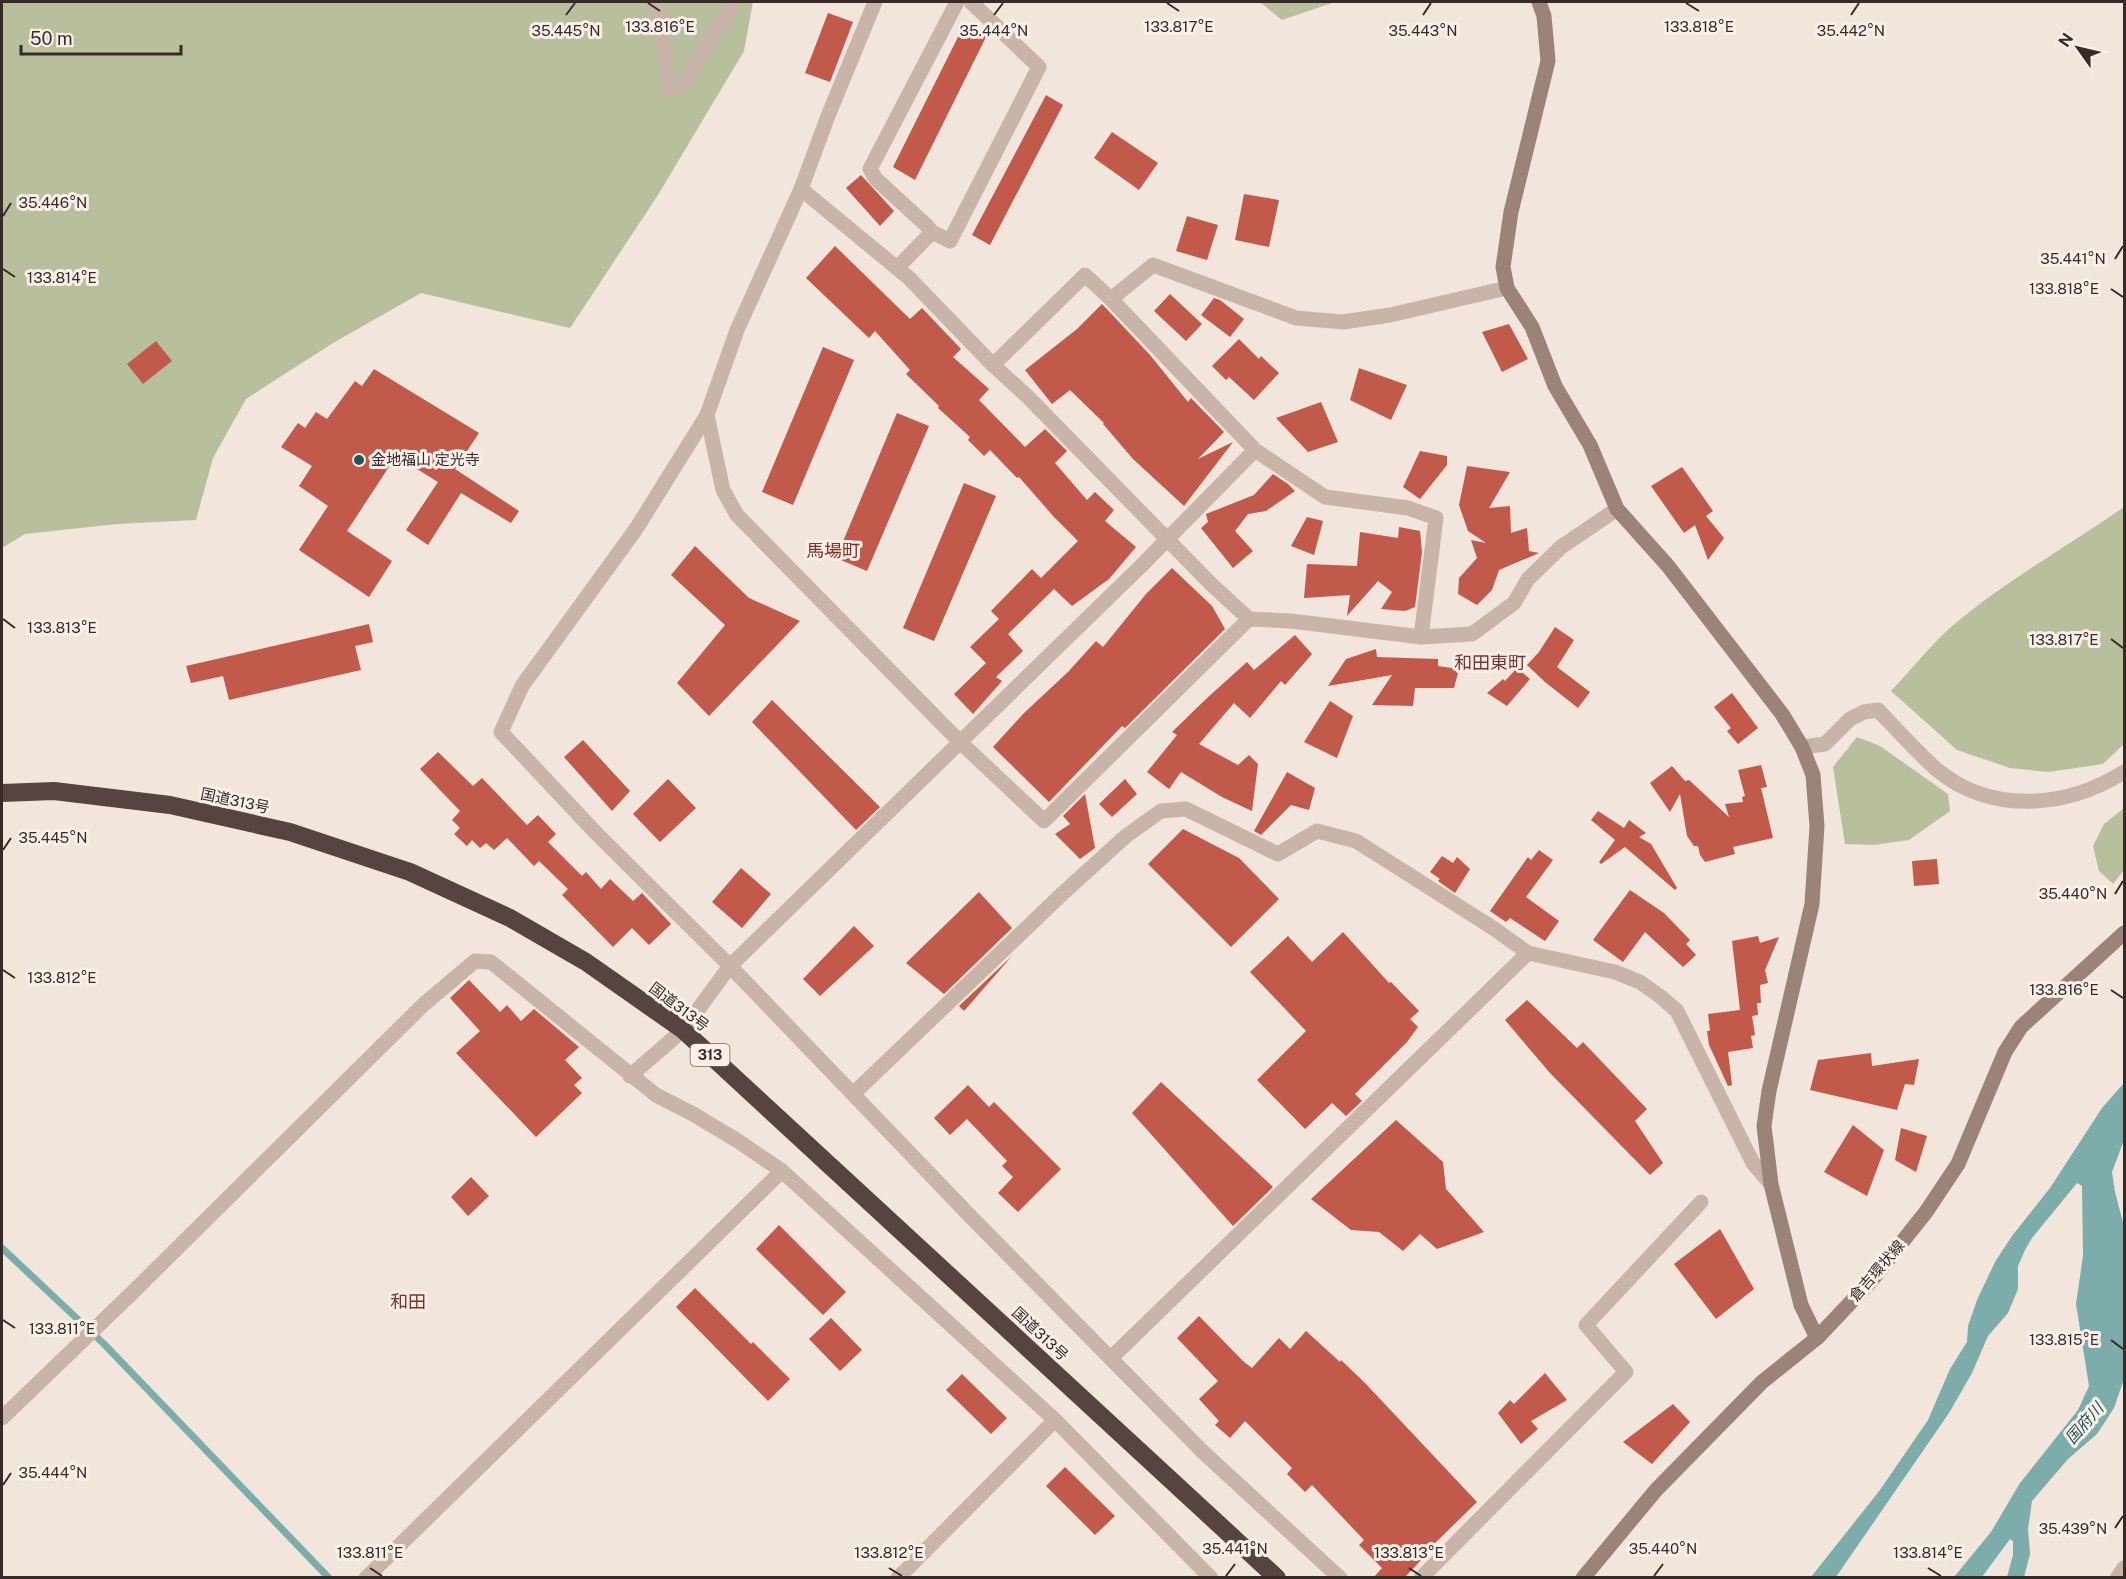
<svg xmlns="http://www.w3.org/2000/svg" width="2126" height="1579" viewBox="0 0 2126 1579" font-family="'Public Sans','Noto Sans JP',sans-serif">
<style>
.green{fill:#b8bf9d}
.water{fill:#7cadaa}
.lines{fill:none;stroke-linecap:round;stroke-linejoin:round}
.stream{stroke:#7cadaa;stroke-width:7}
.building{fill:#c15a4a}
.street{stroke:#c9b4a9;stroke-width:15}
.secondary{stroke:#9c837a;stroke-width:15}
.highway{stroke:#564440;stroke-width:18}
.ticks{fill:none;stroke:#362b28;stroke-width:2}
.poi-dot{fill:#1f5653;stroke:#f9efe8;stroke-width:2}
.labels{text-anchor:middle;stroke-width:6;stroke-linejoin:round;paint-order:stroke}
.shield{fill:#f9efe8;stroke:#706662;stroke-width:1.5}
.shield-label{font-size:14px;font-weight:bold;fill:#362b28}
.poi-label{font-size:15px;fill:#362b28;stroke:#f9efe8;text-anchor:start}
.street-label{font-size:15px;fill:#362b28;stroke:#f9efe8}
.water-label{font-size:16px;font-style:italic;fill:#1f5653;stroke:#f9efe8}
.quarter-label{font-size:18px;fill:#813125;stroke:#f9efe8}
.ticks-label{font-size:15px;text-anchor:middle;fill:#362b28;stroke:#f9efe8;stroke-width:6;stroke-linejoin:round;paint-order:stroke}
</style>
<rect width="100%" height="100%" fill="#f1e5dc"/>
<!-- green -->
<g class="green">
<polygon points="2,2 753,2 744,51 658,195 570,328 421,293 333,343 246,399 213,458 196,520 117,524 25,534 2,548"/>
<polygon points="1260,2 1335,2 1282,20"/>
<path d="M2124 507V744L2103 764 2048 772 2010 768 1957 750 1891 691C1911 670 1930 646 1951 627 2005 581 2067 547 2124 507Z"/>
<polygon points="1857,737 1880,746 1948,794 1950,811 1909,840 1874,845 1845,844 1833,767"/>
<polygon points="2124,808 2124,870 2113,884 2099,871 2093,846 2104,824"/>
</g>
<!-- water -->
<polygon class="water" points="2124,1083 2124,1140 2112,1172 2115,1192 2124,1226 2124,1379 2114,1408 2097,1434 2068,1459 2032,1501 2028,1529 2030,1554 2024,1577 2007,1577 2013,1555 2013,1541 2010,1539 1982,1577 1954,1577 1991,1532 2020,1483 2078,1410 2089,1386 2076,1304 2083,1256 2082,1186 2077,1183 2032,1238 2025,1250 2018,1266 2018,1289 2008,1313 1988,1336 1972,1373 1949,1413 1836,1577 1811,1577 1880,1490 1928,1420 1950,1369 1967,1342 1968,1326 1977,1300 1995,1262 2012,1236 2050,1188 2102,1108"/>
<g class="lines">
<!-- stream -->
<polyline class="stream" points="2,1248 104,1344 329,1578"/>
</g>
<!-- building -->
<g class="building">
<polygon points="828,13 853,22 830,82 805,73"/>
<polygon points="964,25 987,35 915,180 893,167"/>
<polygon points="1046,95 1063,105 990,245 972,235"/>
<polygon points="1112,132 1158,163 1139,190 1094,158"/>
<polygon points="861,175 894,211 880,226 846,188"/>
<polygon points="1244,194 1279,200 1269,247 1235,240"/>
<polygon points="1187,216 1218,225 1207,260 1176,251"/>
<polygon points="835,246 910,319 922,308 961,349 953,357 989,389 979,400 1025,447 1045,429 1067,451 1055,463 1087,500 1095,492 1114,510 1105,521 1136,547 1109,579 1072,606 1054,589 1008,634 1023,651 996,677 1002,681 973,714 954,694 986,663 970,647 999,619 991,611 1032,569 1041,578 1078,541 1054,517 1019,477 1017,478 990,450 984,456 968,440 970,437 938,408 939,406 906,374 910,370 875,331 869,338 806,278"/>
<polygon points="1170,294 1202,324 1186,341 1154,311"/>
<polygon points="1214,298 1220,300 1244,319 1230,337 1201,315"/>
<polygon points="1102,304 1150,355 1188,402 1191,398 1224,432 1198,459 1233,442 1184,506 1133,459 1103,424 1104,423 1070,390 1052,404 1025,370 1077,329"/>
<polygon points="1509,324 1528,359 1502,372 1482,332"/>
<polygon points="1239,339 1259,359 1261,356 1279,373 1254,400 1229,377 1226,380 1212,366"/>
<polygon points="156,341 172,361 143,384 127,364"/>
<polygon points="823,347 854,360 793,505 762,492"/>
<polygon points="1359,368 1407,385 1391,420 1350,400"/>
<polygon points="374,369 479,433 455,469 519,511 511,523 461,493 428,545 406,530 438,482 396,456 347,531 392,561 369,597 299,550 328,506 299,486 312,466 281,447 298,423 305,428 316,412 327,419 355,381 362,386"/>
<polygon points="1321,402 1338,442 1308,452 1276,418"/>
<polygon points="897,413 929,426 867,571 836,558"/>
<polygon points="1420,451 1447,456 1447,465 1420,499 1403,487"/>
<polygon points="1467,466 1510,472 1489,508 1510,506 1511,533 1527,528 1529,551 1539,553 1499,570 1492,590 1477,605 1458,594 1459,578 1477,558 1471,540 1486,543 1468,531 1459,505"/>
<polygon points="1682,467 1713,511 1706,516 1724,538 1708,560 1695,525 1684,533 1651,486"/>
<polygon points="1273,474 1288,484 1295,491 1266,511 1248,514 1235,531 1253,551 1233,568 1201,528 1208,522 1206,514 1254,495"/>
<polygon points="964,483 996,496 934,641 903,628"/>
<polygon points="1307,517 1323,521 1314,555 1291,546"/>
<polygon points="1399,527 1420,531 1422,552 1415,607 1405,611 1381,609 1392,592 1378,581 1347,616 1350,595 1304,598 1307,564 1357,566 1360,532 1398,538"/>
<polygon points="695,546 749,598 800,621 709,716 677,683 725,625 671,575"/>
<polygon points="1172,568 1212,606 1225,629 1125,728 1122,726 1049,802 993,747 1024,713 1068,672 1096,641 1103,647 1146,594"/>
<polygon points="369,624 373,642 355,646 361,670 229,700 223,676 191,683 186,666"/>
<polygon points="1555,627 1574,640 1557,667 1590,692 1578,708 1545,682 1527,665 1539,652"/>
<polygon points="1295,635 1312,654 1285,685 1281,681 1250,718 1234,703 1199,744 1238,765 1249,755 1258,764 1252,811 1222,797 1181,772 1169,789 1147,772 1177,735 1172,732 1206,699 1247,662 1254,670"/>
<polygon points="1376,649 1377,657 1438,659 1438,666 1459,669 1454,688 1415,688 1413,706 1372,705 1392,675 1328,686 1346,659"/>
<polygon points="1517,668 1530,679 1507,706 1487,693 1503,679 1505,681"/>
<polygon points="1732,693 1758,728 1738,744 1727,731 1731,728 1714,707"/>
<polygon points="772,700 880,807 856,830 752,722"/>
<polygon points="1330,701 1353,716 1337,758 1304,742"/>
<polygon points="583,740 630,791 612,811 564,757"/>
<polygon points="438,752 473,786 482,778 527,825 538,815 556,834 548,842 582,876 586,872 601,889 610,879 633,901 642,893 671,924 649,945 632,928 613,947 562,895 568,889 539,861 534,866 507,838 494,850 486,843 480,848 472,840 467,846 454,834 460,828 452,820 460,811 420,769"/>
<polygon points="1761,765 1767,787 1761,788 1773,838 1733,847 1735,854 1705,862 1700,855 1698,846 1694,846 1687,836 1680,794 1670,812 1650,783 1672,766 1685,781 1689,780 1729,817 1725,804 1743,802 1742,797 1745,796 1738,770"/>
<polygon points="1287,772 1315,788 1309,810 1291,805 1261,835 1254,831"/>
<polygon points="668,779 696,808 660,842 633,814"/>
<polygon points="1125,779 1137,794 1112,817 1099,804"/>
<polygon points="1085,794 1095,848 1080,859 1055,834 1070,824 1063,816"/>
<polygon points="1598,811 1624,828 1629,820 1646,833 1639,837 1651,844 1677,888 1675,890 1625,847 1601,864 1599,862 1615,840 1591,820"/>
<polygon points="1183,829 1239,858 1279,899 1231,947 1148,864"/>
<polygon points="1539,850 1553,860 1526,897 1559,921 1545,941 1510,918 1506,922 1490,911 1528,857 1531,860"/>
<polygon points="1442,856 1453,863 1457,857 1470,869 1455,893 1438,881 1440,879 1430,872"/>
<polygon points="1937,859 1939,884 1914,886 1912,861"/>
<polygon points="741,868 771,894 742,928 712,902"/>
<polygon points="1630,890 1664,913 1690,940 1686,944 1696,955 1683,967 1645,932 1623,962 1593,940"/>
<polygon points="979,892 1012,928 944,994 906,963"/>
<polygon points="854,926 874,946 820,996 803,979"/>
<polygon points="1343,932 1389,983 1391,982 1419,1011 1410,1019 1418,1027 1407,1042 1355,1094 1362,1101 1346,1116 1332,1103 1305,1129 1257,1080 1306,1031 1250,972 1288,936 1312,962"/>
<polygon points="1758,936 1760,943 1779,937 1765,970 1768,983 1760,985 1761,1003 1757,1003 1758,1015 1752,1016 1755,1035 1751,1036 1753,1048 1728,1052 1732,1085 1728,1086 1709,1045 1707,1031 1710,1031 1708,1014 1740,1010 1732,941"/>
<polygon points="1012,956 964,1011 959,1006"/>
<polygon points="469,980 500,1012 507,1005 521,1021 534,1009 579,1047 565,1060 582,1078 574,1085 582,1093 536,1137 456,1053 480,1031 450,998"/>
<polygon points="1527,1000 1577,1048 1583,1042 1647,1109 1635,1121 1663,1163 1650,1175 1550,1073 1505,1020"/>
<polygon points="1871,1053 1872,1066 1919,1059 1914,1085 1905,1084 1897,1110 1810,1090 1818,1060"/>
<polygon points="1161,1082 1273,1187 1233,1226 1132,1113"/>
<polygon points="968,1085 989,1107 994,1102 1061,1169 1018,1212 998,1193 1013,1177 1002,1166 1007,1161 967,1119 950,1135 934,1118"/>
<polygon points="1396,1120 1443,1162 1446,1189 1484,1232 1437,1249 1420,1234 1403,1251 1379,1232 1351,1230 1311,1199"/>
<polygon points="1853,1125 1884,1150 1867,1196 1824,1172"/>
<polygon points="1901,1128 1927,1136 1916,1172 1895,1160"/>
<polygon points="471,1177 489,1196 468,1216 451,1197"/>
<polygon points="779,1225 846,1292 823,1315 756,1249"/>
<polygon points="1720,1229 1754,1289 1716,1319 1674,1264"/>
<polygon points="695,1288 751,1344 753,1342 790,1379 768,1401 676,1307"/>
<polygon points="1199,1316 1244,1362 1252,1368 1279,1338 1290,1349 1306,1331 1340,1362 1341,1360 1365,1383 1477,1502 1428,1550 1429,1552 1404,1578 1373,1578 1382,1568 1359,1545 1364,1540 1312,1485 1305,1492 1287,1474 1292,1468 1245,1421 1230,1438 1215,1425 1219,1421 1199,1399 1218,1381 1177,1338"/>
<polygon points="831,1318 862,1350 840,1371 809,1339"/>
<polygon points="1545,1373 1567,1400 1531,1421 1538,1429 1521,1444 1498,1413 1510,1400 1514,1404"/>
<polygon points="962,1374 1007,1418 991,1434 946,1390"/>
<polygon points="1673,1404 1690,1422 1652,1464 1623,1442"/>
<polygon points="1065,1467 1115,1516 1095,1535 1046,1486"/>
</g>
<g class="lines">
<!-- street -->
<g class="street">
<path d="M652 2C670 28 661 60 669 89H675L683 84 734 2"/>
<polyline points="875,2 828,116 801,189 737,330 707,415 636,529 522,686 501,732 596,833 730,966 971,1217 1203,1452 1340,1578"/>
<polyline points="957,2 870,169 876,179 926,225 932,232 950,241 1039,67 971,2"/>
<polyline points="801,189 909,278 993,365 1028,397 1211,584 1249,619 1291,621 1421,637 1472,634 1514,603 1528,579 1561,547 1617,509"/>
<polyline points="897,268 932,232"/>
<polyline points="1111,299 1153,265 1296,318 1343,322 1390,315 1507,288"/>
<polyline points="993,365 1085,275 1111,299 1255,450 1325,497 1408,508 1436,518 1421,637"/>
<polyline points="707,415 723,490 737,515 959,741 1044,821 1249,619"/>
<path d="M1802 747 1825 744 1850 719 1864 712 1878 710C1897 730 1916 751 1936 769 1991 815 2066 808 2124 772"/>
<polyline points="630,1076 683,1030 730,966 1141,566 1255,450"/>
<polyline points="853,1094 1062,894 1126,836 1161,811 1186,809 1278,854 1317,831 1356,841 1493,928 1528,953 1615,972 1640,982 1661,997 1677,1011 1753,1163 1771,1184"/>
<polyline points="1111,1358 1528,953"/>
<polyline points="2,1418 132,1293 423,1005 475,961 491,962 656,1095 693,1114 738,1141 782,1171 1055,1420 1211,1578"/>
<polyline points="366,1578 782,1171"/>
<polyline points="898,1578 1055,1420"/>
<polyline points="1421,1578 1626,1372 1586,1325 1701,1202"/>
<polyline points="2117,1578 2124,1568"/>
</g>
<!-- secondary -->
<g class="secondary">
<polyline points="1539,2 1544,16 1548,61 1511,212 1503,267 1507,288 1532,327 1555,386 1590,445 1617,509 1668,566 1782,714 1802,747 1813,775 1817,826 1812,904 1769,1091 1764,1126 1771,1184 1801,1305 1817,1338"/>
<polyline points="1583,1578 1656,1490 1762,1382 1817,1338 1871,1281 1926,1212 1958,1164 2005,1052 2021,1027 2124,933"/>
</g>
<!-- highway -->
<polyline class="highway" points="2,793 54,791 170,805 290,832 410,872 510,918 586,962 683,1030 1277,1578"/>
</g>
<!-- ticks -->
<path class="ticks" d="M648 3 660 11M1167 3 1179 11M1686 3 1699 11M566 15 575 3M994 15 1003 3M1423 15 1431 3M1851 15 1859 3M3 216 11 203M2115 259 2123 246M3 269 15 277M2111 289 2123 297M3 619 15 628M2111 639 2123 648M3 850 11 838M2115 894 2123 881M3 970 15 978M2111 990 2123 998M3 1320 15 1328M2111 1340 2123 1349M3 1485 11 1473M2115 1528 2123 1516M370 1568 382 1576M889 1568 902 1576M1409 1568 1421 1576M1928 1568 1941 1576M1226 1576 1235 1564M1654 1576 1663 1564"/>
<!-- markers -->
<circle class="poi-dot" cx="359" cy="460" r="6"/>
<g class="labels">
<!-- shield labels -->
<rect class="shield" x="690.5" y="1044" width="39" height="22" rx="4.5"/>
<g class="shield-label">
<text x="710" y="1060">313</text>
</g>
<!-- poi labels -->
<g class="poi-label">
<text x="371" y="465">金地福山 定光寺</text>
</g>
<!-- street labels -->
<g class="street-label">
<text transform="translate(235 801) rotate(12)" y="5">国道313号</text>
<text transform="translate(679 1007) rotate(37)" y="5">国道313号</text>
<text transform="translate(1877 1271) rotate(-49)" y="5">倉吉環状線</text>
<text transform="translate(1040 1334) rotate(43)" y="5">国道313号</text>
</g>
<!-- water labels -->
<g class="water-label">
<text transform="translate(2084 1423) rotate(-49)" y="6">国府川</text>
</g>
<!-- quarter labels -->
<g class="quarter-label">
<text x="833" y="557">馬場町</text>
<text x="1490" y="669">和田東町</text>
<text x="408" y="1308">和田</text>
</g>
</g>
<g class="ticks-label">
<text x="660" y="32">133.816°E</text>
<text x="1179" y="32">133.817°E</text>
<text x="1699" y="32">133.818°E</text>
<text x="566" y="36">35.445°N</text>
<text x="994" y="36">35.444°N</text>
<text x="1423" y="36">35.443°N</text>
<text x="1851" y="36">35.442°N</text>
<text x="53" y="208">35.446°N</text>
<text x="2073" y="264">35.441°N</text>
<text x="62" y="283">133.814°E</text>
<text x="2064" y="294">133.818°E</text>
<text x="62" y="633">133.813°E</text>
<text x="2064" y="645">133.817°E</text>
<text x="53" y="843">35.445°N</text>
<text x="2073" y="899">35.440°N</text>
<text x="62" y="983">133.812°E</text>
<text x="2064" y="995">133.816°E</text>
<text x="62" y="1334">133.811°E</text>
<text x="2064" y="1345">133.815°E</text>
<text x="53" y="1478">35.444°N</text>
<text x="2073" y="1534">35.439°N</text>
<text x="1235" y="1554">35.441°N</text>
<text x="1663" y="1554">35.440°N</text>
<text x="370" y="1558">133.811°E</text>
<text x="889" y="1558">133.812°E</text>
<text x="1409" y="1558">133.813°E</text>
<text x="1928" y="1558">133.814°E</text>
</g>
<!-- border -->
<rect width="2126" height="1579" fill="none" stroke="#362b28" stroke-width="6"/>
<!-- north arrow -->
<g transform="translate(2078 48) rotate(304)" stroke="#f9efe8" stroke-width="4.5" paint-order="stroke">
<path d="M0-4.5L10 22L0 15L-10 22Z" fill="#362b28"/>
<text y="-9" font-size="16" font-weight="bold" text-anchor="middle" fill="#362b28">N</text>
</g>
<!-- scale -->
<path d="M21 45v9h160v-9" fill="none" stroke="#362b28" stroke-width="3"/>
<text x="30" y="45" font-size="18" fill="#362b28" stroke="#f9efe8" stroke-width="4.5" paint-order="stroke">50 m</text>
</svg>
